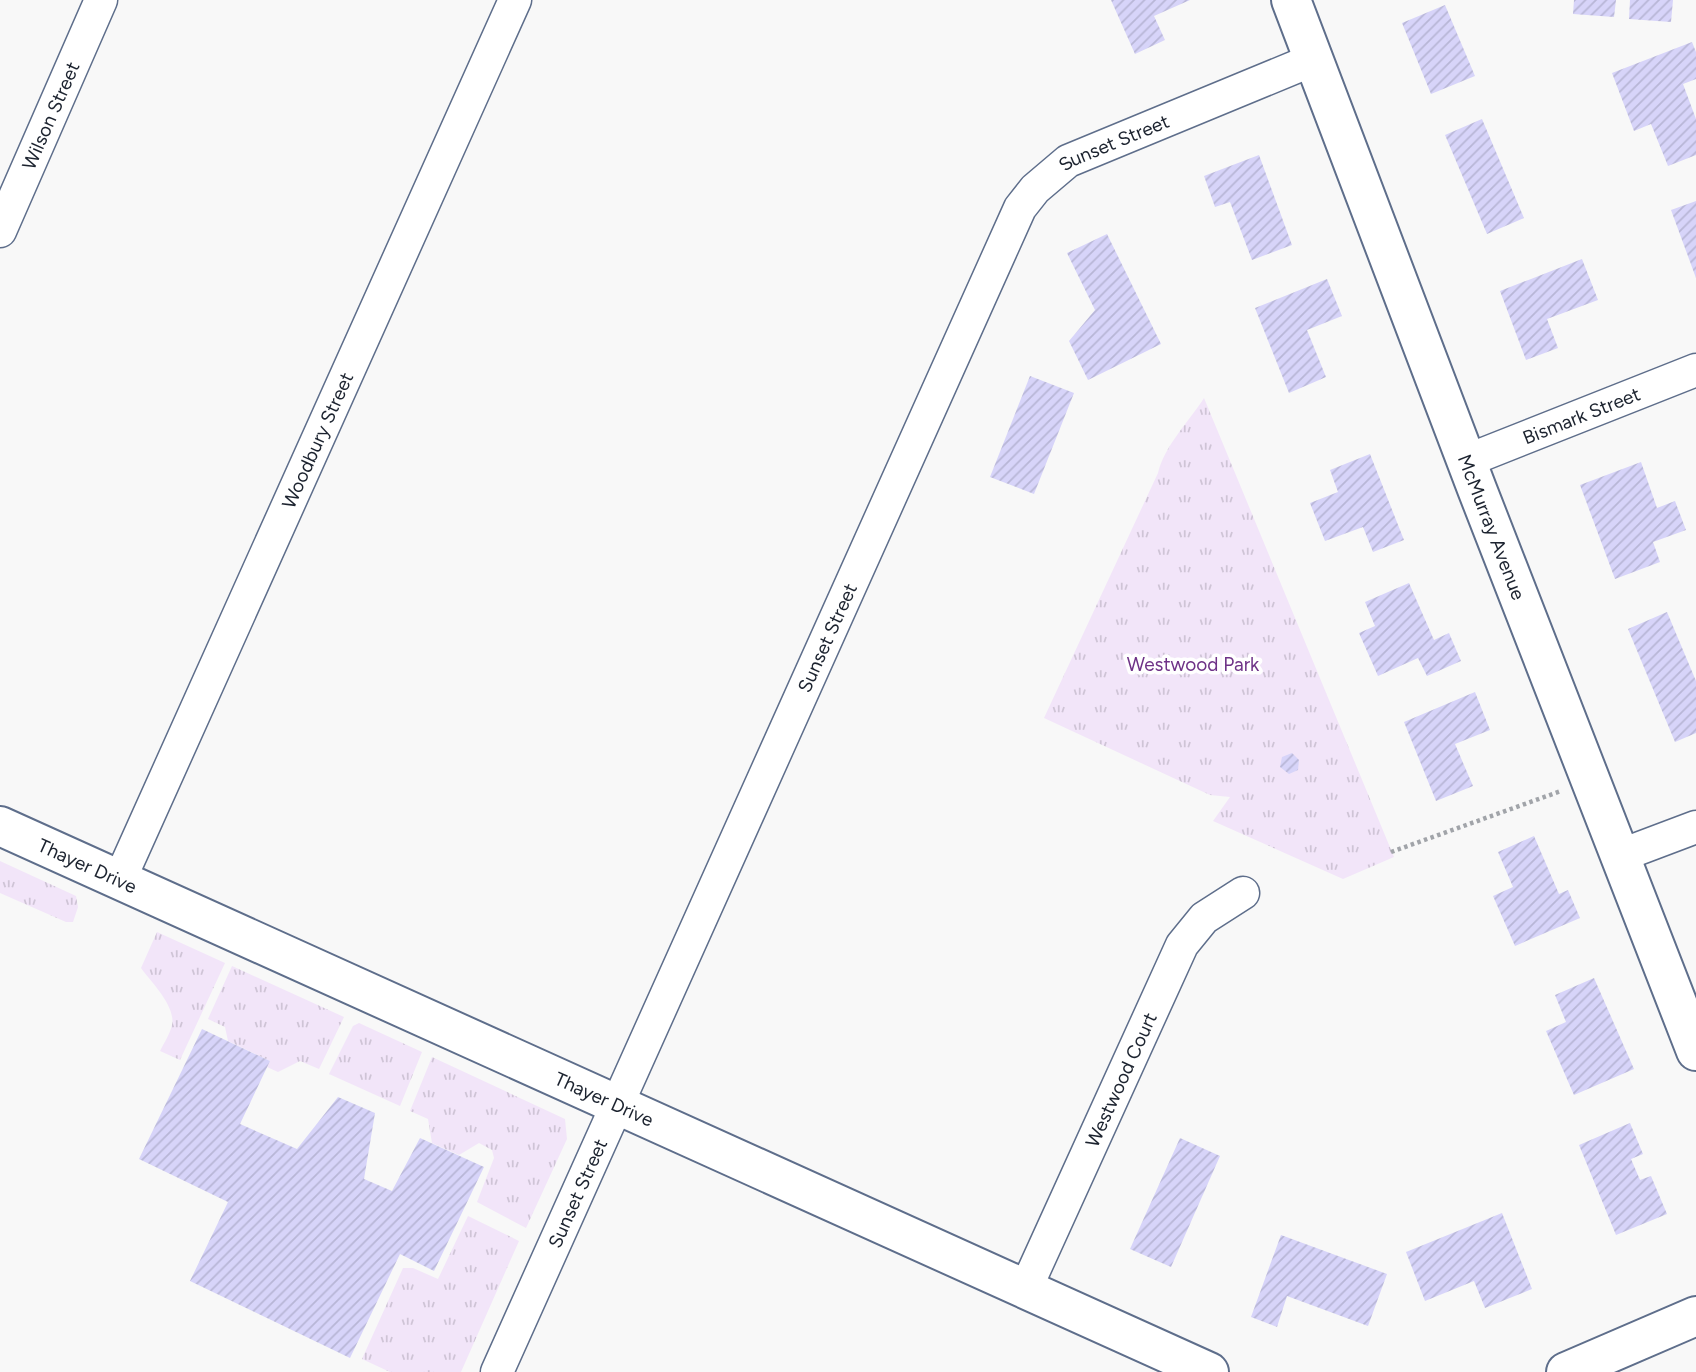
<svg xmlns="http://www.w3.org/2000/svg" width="1696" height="1372" viewBox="0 0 1696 1372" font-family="Figtree,sans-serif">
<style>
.grass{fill:url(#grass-tufts)}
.building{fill:url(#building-hatch)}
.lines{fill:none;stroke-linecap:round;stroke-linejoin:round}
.street-casing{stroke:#5e6e8b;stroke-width:35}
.secondary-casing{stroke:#5e6e8b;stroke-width:42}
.path{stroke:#a1a4a9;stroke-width:4.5;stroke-dasharray:3.5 3.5;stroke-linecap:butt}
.street{stroke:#fff;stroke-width:32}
.secondary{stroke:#fff;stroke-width:38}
.labels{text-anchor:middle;stroke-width:7;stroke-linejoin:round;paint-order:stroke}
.street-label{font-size:19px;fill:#1c232f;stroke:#fff}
.park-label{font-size:19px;fill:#6e3287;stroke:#fff}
</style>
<defs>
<pattern id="grass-tufts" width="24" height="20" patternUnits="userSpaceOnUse" patternTransform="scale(1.75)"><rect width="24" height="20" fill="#f2e5f9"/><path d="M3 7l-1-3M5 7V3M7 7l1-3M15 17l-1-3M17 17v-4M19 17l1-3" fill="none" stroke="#cfc4d6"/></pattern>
<pattern id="building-hatch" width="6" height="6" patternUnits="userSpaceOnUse" patternTransform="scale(1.75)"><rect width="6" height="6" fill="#d7d4f9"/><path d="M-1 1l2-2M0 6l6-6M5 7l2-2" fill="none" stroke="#b8b6d6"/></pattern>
</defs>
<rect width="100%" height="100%" fill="#f8f8f8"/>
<!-- grass -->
<g class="grass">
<path d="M1204 398 1394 857 1343 879 1213 821 1230 797 1210 795 1044 718 1158 473C1165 445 1188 423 1204 398Z"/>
<polygon points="0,861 76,896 78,907 73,922 66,922 0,893"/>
<path d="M157 932 225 963 180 1060 160 1051C164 1043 170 1034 172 1025 176 1006 151 982 141 968Z"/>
<polygon points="232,966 344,1017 319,1069 300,1061 278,1072 267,1067 270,1061 228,1041 225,1027 208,1019"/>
<polygon points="359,1023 422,1052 400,1106 329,1074 353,1026"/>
<polygon points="432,1057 565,1119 567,1139 526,1228 477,1202 494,1158 492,1150 479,1143 459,1155 432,1143 428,1119 410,1111"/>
<polygon points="468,1216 519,1241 461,1372 390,1372 362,1359 403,1268 413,1268 438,1279"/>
</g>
<!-- building -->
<g class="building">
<polygon points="1111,0 1190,0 1154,16 1165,40 1135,54"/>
<polygon points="1574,0 1616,0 1614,17 1573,14"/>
<polygon points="1630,0 1673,0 1671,22 1629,19"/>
<polygon points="1445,5 1475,76 1431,94 1402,23"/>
<polygon points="1692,42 1696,52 1696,79 1683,84 1696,119 1696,155 1668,166 1651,124 1634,131 1612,73"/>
<polygon points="1482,119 1524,218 1487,234 1445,135"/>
<polygon points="1259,155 1292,245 1252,260 1230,202 1215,207 1204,176"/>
<polygon points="1696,201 1696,278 1671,210"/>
<polygon points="1107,234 1161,344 1088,380 1069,341 1095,310 1067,253"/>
<polygon points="1582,259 1598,300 1547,319 1558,348 1526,360 1500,291"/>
<polygon points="1327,279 1342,316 1307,330 1326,377 1289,393 1255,308"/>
<polygon points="1030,376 1074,393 1034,494 990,477"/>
<polygon points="1370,454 1404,540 1373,552 1363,527 1325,541 1310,503 1338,492 1330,470"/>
<polygon points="1641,462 1657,508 1675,501 1686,530 1653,542 1660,562 1615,579 1580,485"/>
<polygon points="1409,583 1434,640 1449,633 1461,661 1427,676 1418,658 1378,676 1359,633 1375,626 1365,602"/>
<polygon points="1667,612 1696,681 1696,733 1675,742 1628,629"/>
<polygon points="1475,692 1490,730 1455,744 1473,786 1436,801 1404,722"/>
<polygon points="1292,753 1299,760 1298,770 1289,774 1280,767 1282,757"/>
<polygon points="1534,836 1559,894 1568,890 1580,918 1515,946 1493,896 1513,887 1498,852"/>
<polygon points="1594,978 1634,1069 1574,1095 1546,1031 1566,1022 1555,995"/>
<polygon points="202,1029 270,1061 240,1124 297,1149 338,1097 375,1113 364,1179 392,1191 420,1138 484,1167 434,1271 400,1254 350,1358 190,1281 228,1202 139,1159"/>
<polygon points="1630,1123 1643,1154 1631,1159 1640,1180 1651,1176 1667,1214 1616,1235 1579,1145"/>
<polygon points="1180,1138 1220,1156 1171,1267 1130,1249"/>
<polygon points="1502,1213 1532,1289 1485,1308 1474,1281 1425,1301 1406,1252"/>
<polygon points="1281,1235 1387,1274 1368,1326 1287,1296 1277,1327 1251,1317"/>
</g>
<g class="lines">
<defs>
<g id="street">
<path id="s1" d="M0 231 101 0"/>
<path id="s2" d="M1466 461 1696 370"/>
<polyline points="1619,856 1696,827"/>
<path id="s3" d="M120 879 515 0"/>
<path id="s4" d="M1025 1290 1182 945 1204 918 1243 893"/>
<path id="s5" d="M497 1372 1020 208 1035 189 1068 161 1315 59"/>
</g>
<g id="secondary">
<path id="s6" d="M1291 0 1477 489 1696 1051"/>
<path id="s7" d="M0 826 1209 1372"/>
<polyline points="1566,1372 1696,1316"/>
</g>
</defs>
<!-- street casing -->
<use href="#street" class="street-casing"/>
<!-- secondary casing -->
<use href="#secondary" class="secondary-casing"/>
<!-- path -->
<polyline class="path" points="1391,852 1561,791"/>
<!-- street -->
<use href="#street" class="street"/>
<!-- secondary -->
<use href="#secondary" class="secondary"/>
</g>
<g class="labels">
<!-- street labels -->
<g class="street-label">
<text dy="7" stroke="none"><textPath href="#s1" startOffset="126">Wilson Street</textPath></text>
<text dy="7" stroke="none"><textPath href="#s5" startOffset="1393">Sunset Street</textPath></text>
<text dy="7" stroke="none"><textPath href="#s2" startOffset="124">Bismark Street</textPath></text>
<text dy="7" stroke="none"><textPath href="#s3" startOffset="481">Woodbury Street</textPath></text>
<text dy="7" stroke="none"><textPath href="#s6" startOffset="564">McMurray Avenue</textPath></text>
<text dy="7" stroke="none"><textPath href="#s5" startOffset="805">Sunset Street</textPath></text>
<text dy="7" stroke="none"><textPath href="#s7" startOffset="96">Thayer Drive</textPath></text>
<text dy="7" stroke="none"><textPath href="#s4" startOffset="231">Westwood Court</textPath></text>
<text dy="7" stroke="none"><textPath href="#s7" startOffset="663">Thayer Drive</textPath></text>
<text dy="7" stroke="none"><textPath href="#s5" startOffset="196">Sunset Street</textPath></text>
</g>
<!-- park labels -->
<g class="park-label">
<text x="1193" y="671">Westwood Park</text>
</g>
</g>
</svg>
